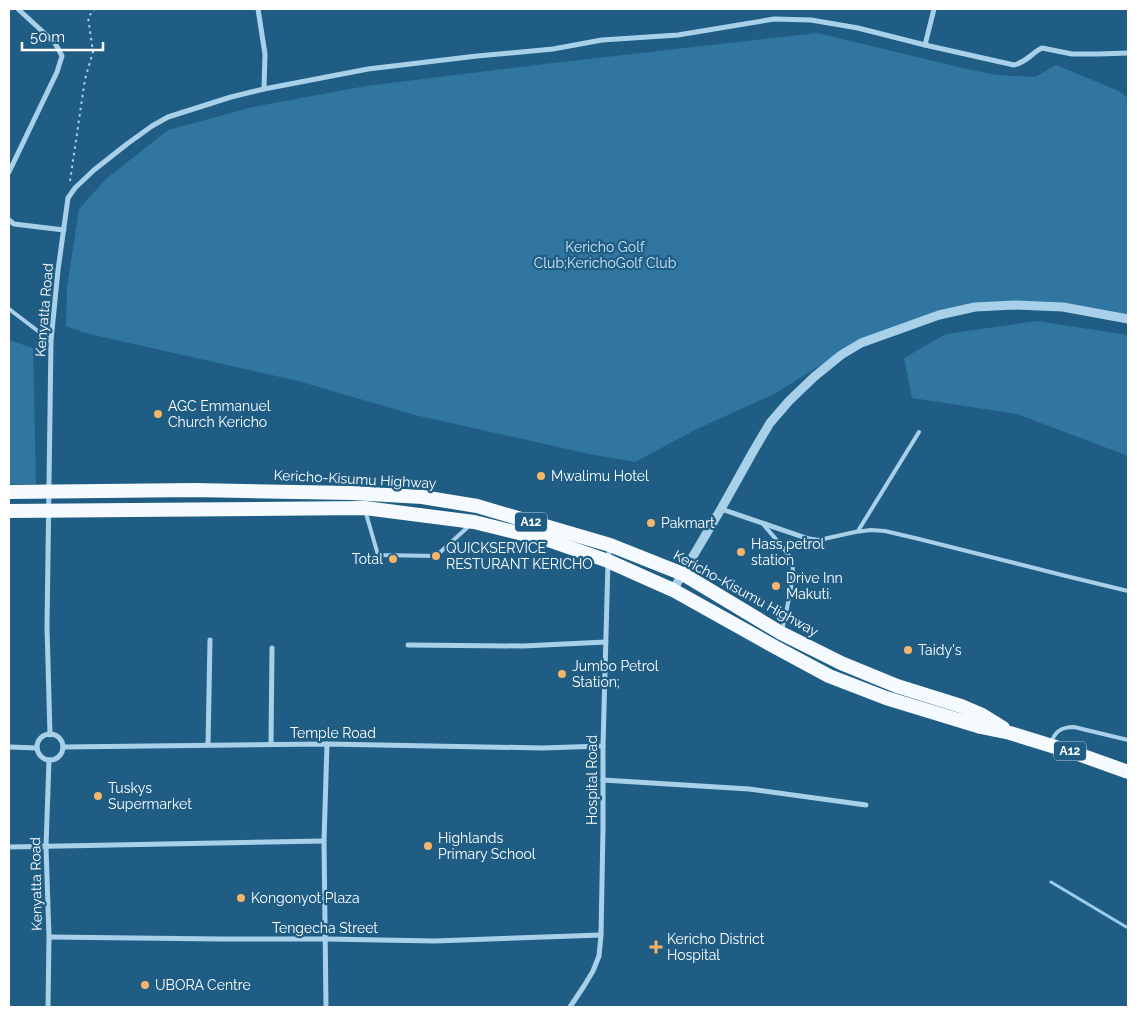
<svg xmlns="http://www.w3.org/2000/svg" width="1137" height="1016" viewBox="0 0 1137 1016" font-family="Raleway,sans-serif">
<style>
.green{fill:#3076a0}
.lines{fill:none;stroke-linecap:round;stroke-linejoin:round}
.stream{stroke:#9cceeb;stroke-width:3}
.path{stroke:#a8d1e9;stroke-width:2;stroke-dasharray:2.5 4;stroke-linecap:butt}
.service{stroke:#a8d1e9;stroke-width:4}
.minor{stroke:#a8d1e9;stroke-width:5}
.tertiary{stroke:#a8d1e9;stroke-width:9}
.trunk{stroke:#f5fafe;stroke-width:14}
.poi-dot{fill:#f7b569;stroke:#205d84;stroke-width:2}
.labels{text-anchor:middle;stroke-width:4.5;stroke-linejoin:round;paint-order:stroke}
.shield{fill:#205d84;stroke:#bcceda;stroke-width:1}
.shield-label{font-size:12px;font-weight:bold;fill:#fff}
.park-label{font-size:14px;fill:#cce7f7;stroke:#205d84}
.street-label{font-size:14px;fill:#fff;stroke:#205d84}
.poi-label{font-size:14px;fill:#fff;stroke:#205d84;text-anchor:start}
</style>
<rect width="100%" height="100%" fill="#205d84"/>
<!-- green -->
<g class="green">
<polygon points="817,33 967,69 996,75 1035,77 1056,65 1119,91 1128,98 1128,317 974,304 840,353 776,393 697,429 635,462 589,454 415,415 298,381 85,333 66,326 67,288 79,209 106,179 168,130 253,107 366,86 562,62"/>
<polygon points="1037,321 1128,335 1128,456 1017,414 912,398 904,358 946,334"/>
<polygon points="9,340 33,348 36,484 9,484"/>
</g>
<g class="lines">
<!-- stream -->
<polyline class="stream" points="1051,882 1128,928"/>
<!-- path -->
<polyline class="path" points="70,181 85,79 93,52 88,17 95,9"/>
<!-- service -->
<g class="service">
<polyline points="9,309 51,341"/>
<polyline points="365,510 378,555 436,556 469,526"/>
<path d="M763 524C770 533 788 551 792 561 796 574 785 616 782 631"/>
<polyline points="858,531 919,432"/>
<polyline points="806,538 819,540 855,532 871,530 885,531 919,539 1066,576 1128,591"/>
<path d="M1051 744C1054 731 1062 727 1074 727L1128 740"/>
</g>
<!-- minor -->
<g class="minor">
<polyline points="925,45 934,9"/>
<path d="M264 89 368 69 477 56 553 49 602 40 678 35 774 19 811 20 858 28 925 45 1014 65C1029 61 1031 53 1042 48L1072 54H1098L1128 53"/>
<polyline points="9,172 57,72 62,56 55,43 18,9"/>
<polyline points="9,220 14,224 64,230"/>
<polyline points="721,509 806,538"/>
<polyline points="408,645 523,646 606,642"/>
<circle cx="50" cy="747" r="13"/>
<polyline points="50,735 47,627 51,341 58,270 68,198 75,188 94,170 127,144 152,126 168,117 231,97 264,89 265,54 258,9"/>
<polyline points="271,744 272,648"/>
<polyline points="208,745 210,640"/>
<polyline points="9,747 37,748"/>
<polyline points="63,747 327,744 542,748 603,746"/>
<polyline points="603,780 749,789 866,805"/>
<polyline points="9,847 324,841"/>
<polyline points="49,937 220,939 326,939 435,941 601,935"/>
<polyline points="48,1007 49,937 46,847 49,760"/>
<polyline points="326,1007 324,841 327,744"/>
<polyline points="570,1007 584,986 593,971 599,956 601,935 603,829 603,746 608,561 610,545"/>
</g>
<!-- tertiary -->
<polyline class="tertiary" points="673,590 721,509 754,450 770,423 789,401 814,377 841,355 861,343 939,315 975,307 1014,305 1063,307 1128,319"/>
<!-- trunk -->
<g class="trunk">
<polyline points="9,492 195,490 352,493 422,497 477,506 610,545 683,574 781,633 841,663 897,686 961,706 982,715 1003,728"/>
<polyline points="9,511 365,508 474,522 551,541 608,561 673,590 775,647 829,676 886,698 981,727 1010,733 1078,754 1128,772"/>
</g>
</g>
<!-- markers -->
<g class="poi-dot">
<circle cx="158" cy="414" r="5"/>
<circle cx="541" cy="476" r="5"/>
<circle cx="651" cy="523" r="5"/>
<circle cx="741" cy="552" r="5"/>
<circle cx="436" cy="556" r="5"/>
<circle cx="393" cy="559" r="5"/>
<circle cx="776" cy="586" r="5"/>
<circle cx="908" cy="650" r="5"/>
<circle cx="562" cy="674" r="5"/>
<circle cx="98" cy="796" r="5"/>
<circle cx="428" cy="846" r="5"/>
<circle cx="241" cy="898" r="5"/>
<path d="M653.5 939.5h5v5h5v5h-5v5h-5v-5h-5v-5h5z"/>
<circle cx="145" cy="985" r="5"/>
</g>
<g class="labels">
<!-- shield labels -->
<g class="shield">
<rect x="515" y="512.5" width="32" height="19" rx="4"/>
<rect x="1054" y="741.5" width="32" height="19" rx="4"/>
</g>
<g class="shield-label">
<text x="531" y="526">A12</text>
<text x="1070" y="755">A12</text>
</g>
<!-- park labels -->
<g class="park-label">
<text x="605" y="252">Kericho Golf<tspan x="605" dy="16">Club;KerichoGolf Club</tspan></text>
</g>
<!-- street labels -->
<g class="street-label">
<text transform="translate(44 310) rotate(-85)" y="5">Kenyatta Road</text>
<text transform="translate(355 479) rotate(3)" y="5">Kericho-Kisumu Highway</text>
<text transform="translate(746 593) rotate(29)" y="5">Kericho-Kisumu Highway</text>
<text x="333" y="738">Temple Road</text>
<text transform="translate(592 780) rotate(-90)" y="5">Hospital Road</text>
<text transform="translate(36 884) rotate(-91)" y="5">Kenyatta Road</text>
<text x="325" y="933">Tengecha Street</text>
</g>
<!-- poi labels -->
<g class="poi-label">
<text x="168" y="411">AGC Emmanuel<tspan x="168" dy="16">Church Kericho</tspan></text>
<text x="551" y="481">Mwalimu Hotel</text>
<text x="661" y="528">Pakmart</text>
<text x="751" y="549">Hass petrol<tspan x="751" dy="16">station</tspan></text>
<text x="446" y="553">QUICKSERVICE<tspan x="446" dy="16">RESTURANT KERICHO</tspan></text>
<text x="383" y="564" text-anchor="end">Total</text>
<text x="786" y="583">Drive Inn<tspan x="786" dy="16">Makuti.</tspan></text>
<text x="918" y="655">Taidy's</text>
<text x="572" y="671">Jumbo Petrol<tspan x="572" dy="16">Station;</tspan></text>
<text x="108" y="793">Tuskys<tspan x="108" dy="16">Supermarket</tspan></text>
<text x="438" y="843">Highlands<tspan x="438" dy="16">Primary School</tspan></text>
<text x="251" y="903">Kongonyot Plaza</text>
<text x="667" y="944">Kericho District<tspan x="667" dy="16">Hospital</tspan></text>
<text x="155" y="990">UBORA Centre</text>
</g>
</g>
<!-- border -->
<rect width="1137" height="1016" fill="none" stroke="#ffffff" stroke-width="20"/>
<!-- scale -->
<path d="M22 42v8h81v-8" fill="none" stroke="#ffffff" stroke-width="2.5"/>
<text x="30" y="42" font-size="15" fill="#ffffff" stroke="#205d84" stroke-width="4" paint-order="stroke">50 m</text>
</svg>
